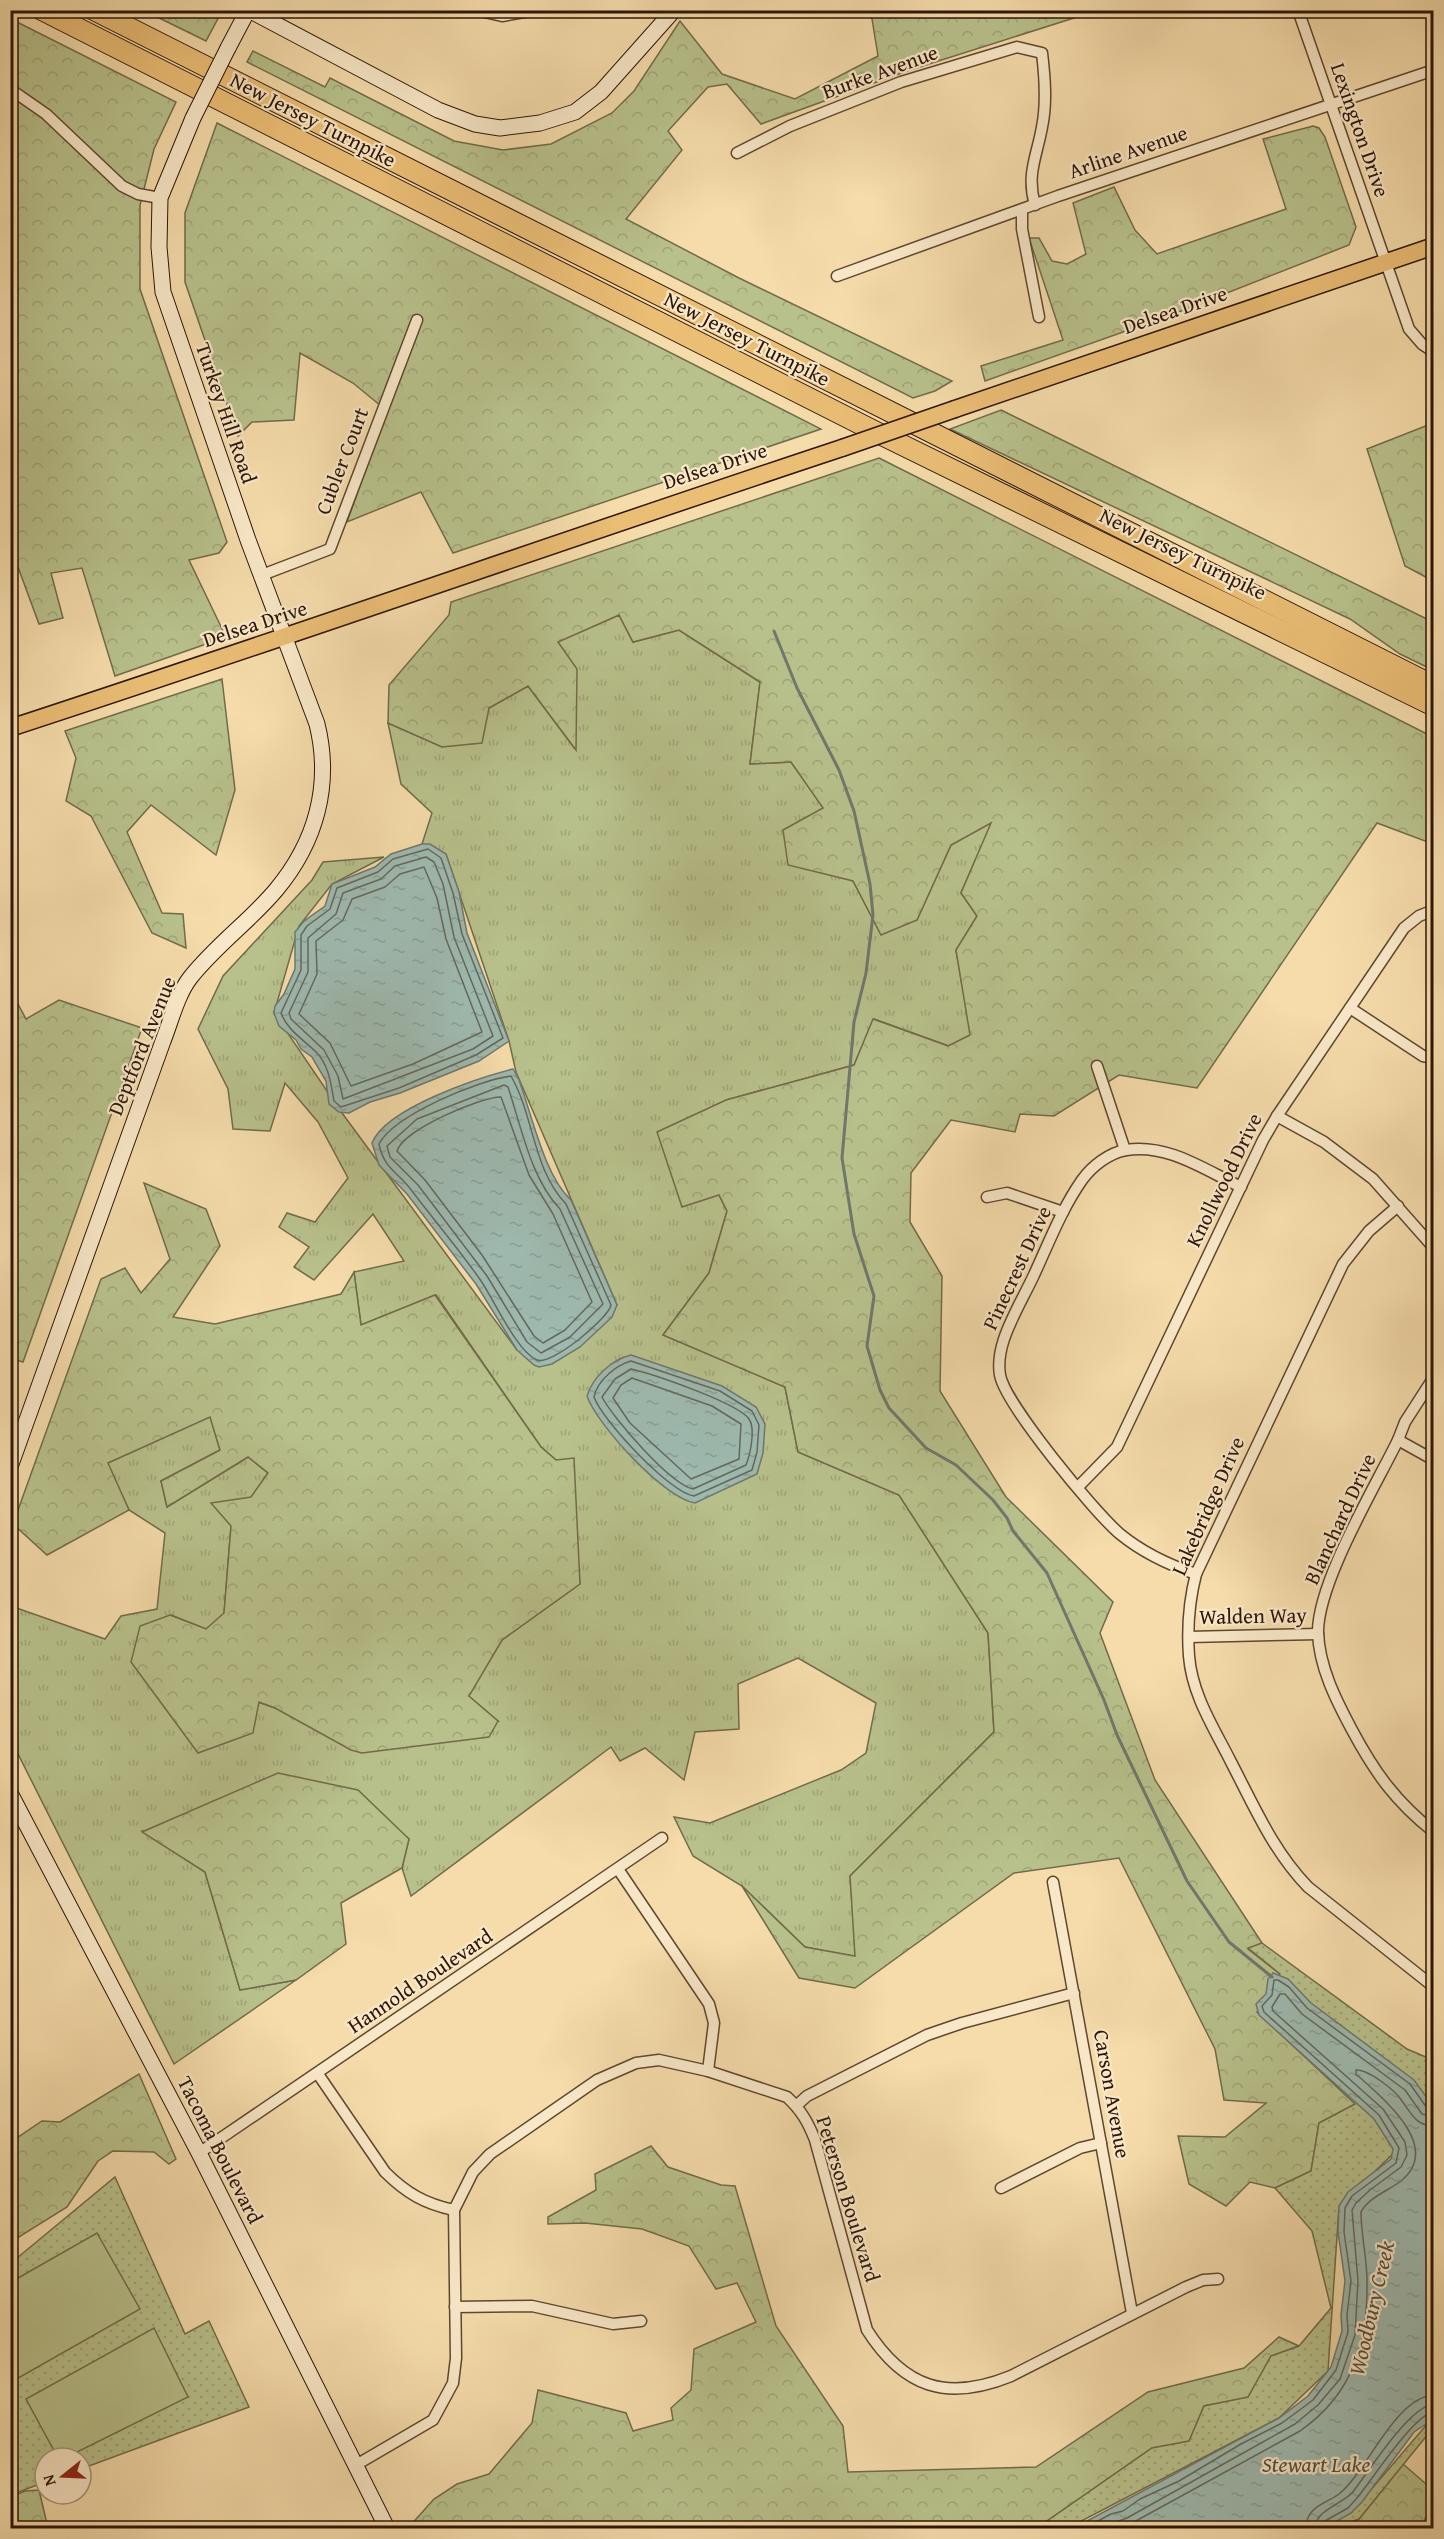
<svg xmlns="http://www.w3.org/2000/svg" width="1444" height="2539" viewBox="0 0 1444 2539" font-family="'Gentium Book Plus',serif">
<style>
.grass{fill:url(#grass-tufts);stroke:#726b4a;stroke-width:1.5}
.forest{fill:url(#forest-crowns);stroke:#726b4a;stroke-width:1.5}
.park{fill:url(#park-dots);stroke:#726b4a;stroke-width:1.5}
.garden{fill:#b8c18c;stroke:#726b4a;stroke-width:1.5}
.water{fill:url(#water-ripples);stroke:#70786c;stroke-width:1.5}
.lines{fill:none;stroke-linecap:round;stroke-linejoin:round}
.shore{stroke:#65685c;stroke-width:1.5}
.stream{stroke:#70786c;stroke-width:3}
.street-casing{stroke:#5e4730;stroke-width:13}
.secondary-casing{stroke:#2c1507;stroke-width:17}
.primary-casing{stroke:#2c1507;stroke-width:19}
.highway-casing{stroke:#2c1507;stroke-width:22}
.street{stroke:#f9e8c8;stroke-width:10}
.secondary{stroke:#f9e8c8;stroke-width:15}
.primary{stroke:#ebbe76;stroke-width:16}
.highway{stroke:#ebbe76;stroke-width:20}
.secondary-bridge-casing{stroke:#2c1507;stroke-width:17;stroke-linecap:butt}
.primary-bridge-casing{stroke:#2c1507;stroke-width:19;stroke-linecap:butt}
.secondary-bridge{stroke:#f9e8c8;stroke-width:15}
.primary-bridge{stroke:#ebbe76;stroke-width:16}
.labels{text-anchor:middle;stroke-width:4.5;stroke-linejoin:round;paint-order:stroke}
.street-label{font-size:21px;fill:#2c1507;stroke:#f9e8c8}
.water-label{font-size:22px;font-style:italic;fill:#544f42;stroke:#f9e8c8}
</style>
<defs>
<pattern id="grass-tufts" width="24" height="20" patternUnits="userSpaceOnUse" patternTransform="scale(1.5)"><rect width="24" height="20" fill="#b8c18c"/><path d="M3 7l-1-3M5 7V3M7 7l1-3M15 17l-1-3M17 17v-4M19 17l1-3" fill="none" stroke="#9ea577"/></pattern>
<pattern id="forest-crowns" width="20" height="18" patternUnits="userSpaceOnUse" patternTransform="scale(1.5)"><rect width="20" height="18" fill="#b8c18c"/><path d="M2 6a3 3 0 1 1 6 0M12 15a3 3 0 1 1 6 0" fill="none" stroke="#9ea577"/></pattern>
<pattern id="park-dots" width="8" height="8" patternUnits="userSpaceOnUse" patternTransform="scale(1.5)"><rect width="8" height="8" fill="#b8c18c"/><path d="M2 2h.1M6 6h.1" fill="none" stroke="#9ea577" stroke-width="1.8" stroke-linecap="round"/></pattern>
<pattern id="water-ripples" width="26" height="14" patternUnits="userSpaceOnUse" patternTransform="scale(1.5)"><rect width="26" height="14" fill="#9ebab0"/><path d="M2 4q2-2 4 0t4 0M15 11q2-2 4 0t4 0" fill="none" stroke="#889f96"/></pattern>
</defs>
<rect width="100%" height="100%" fill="#f6dcab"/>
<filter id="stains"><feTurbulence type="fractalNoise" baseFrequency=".00333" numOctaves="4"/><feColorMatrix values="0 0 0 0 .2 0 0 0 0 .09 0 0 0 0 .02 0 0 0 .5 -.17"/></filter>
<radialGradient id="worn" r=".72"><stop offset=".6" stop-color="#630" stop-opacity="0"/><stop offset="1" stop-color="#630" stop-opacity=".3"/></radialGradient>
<!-- grass -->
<polygon class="grass" points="619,615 633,642 679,630 760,682 750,764 791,762 824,808 853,881 881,934 917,920 951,845 992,822 961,893 977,916 956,951 971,1035 949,1046 874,1019 854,1065 726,1100 719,1195 727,1211 709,1273 663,1335 785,1387 798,1452 899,1495 988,1633 994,1732 850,1876 856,1957 805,1947 742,1886 693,1856 674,1817 710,1823 841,1770 866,1753 876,1703 798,1658 738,1684 739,1729 695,1732 684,1780 645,1748 620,1761 611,1747 411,1896 402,1868 409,1839 143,1831 205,1872 240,1990 296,1980 174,2064 11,1740 11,1606 105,1639 121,1616 157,1609 165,1533 129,1510 107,1463 210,1416 220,1450 161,1481 167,1507 248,1457 268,1473 231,1526 224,1614 206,1629 171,1615 258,1702 275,1708 498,1721 468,1696 502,1640 580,1584 556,1460 541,1447 436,1295 361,1325 354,1272 404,1261 373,1214 314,1280 294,1267 309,1247 279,1227 287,1213 315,1222 348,1178 318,1122 285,1083 270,1131 233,1129 228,1089 198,1029 223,976 312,880 323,862 384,857 332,884 299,926 274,1013 342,1113 517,1350 617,1305 516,1072 509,1041 446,854 422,844 432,813 401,784 388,723 442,747 489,708 528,686 575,749 557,642"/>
<!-- forest -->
<g class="forest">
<polygon points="145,11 222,11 206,41"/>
<polygon points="862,11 1096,11 907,71 761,124 727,84 708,87 668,131 682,150 626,219 739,278 952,381 935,391 913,398 247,62 253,51 325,87 330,78 454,141 503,150 551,144 612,113 634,91 680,21 722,74 795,99 878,56 872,19"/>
<polygon points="11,19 176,102 154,149 140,205 140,289 227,542 219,553 189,560 226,637 115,676 82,568 51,573 63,618 39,624 11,548"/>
<polygon points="217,123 821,429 453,553 421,492 347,522 387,411 353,383 300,353 294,420 252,422 238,436 185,282 185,213"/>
<polygon points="1313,126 1319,128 1325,137 1356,227 1349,245 1171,315 985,381 981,366 1063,340 1029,238 1039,238 1052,261 1067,264 1086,254 1073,203 1114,187 1135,230 1157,254 1286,209 1263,139"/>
<polygon points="1001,410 1433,622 1433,670 1400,654 1350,619 950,429"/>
<polygon points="1433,423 1433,581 1405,566 1367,449"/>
<polygon points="879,458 1433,737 1433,844 1377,823 1197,1088 1119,1075 1054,1116 1020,1114 1015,1132 951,1120 911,1173 910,1222 942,1276 940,1391 1006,1497 1113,1602 1100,1633 1155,1780 1262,1943 1248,1949 1280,1974 1356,2104 1319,2123 1311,2171 1275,2188 1250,2182 1226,2206 1189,2184 1178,2136 1225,2137 1266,2103 1224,2100 1215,2049 1119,1858 1014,1873 855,1988 799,1978 742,1886 805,1947 855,1956 850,1876 994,1732 988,1633 899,1495 798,1452 785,1387 663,1335 709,1273 727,1211 719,1195 682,1207 657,1132 726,1100 854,1065 873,1019 948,1046 970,1035 956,950 977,916 961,893 991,823 951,845 917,920 881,935 853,881 788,865 783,830 823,808 791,762 750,764 760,682 679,630 633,642 619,615 558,642 577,669 576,750 528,686 489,708 482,743 442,747 388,723 389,685 449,615 451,602"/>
<polygon points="222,679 235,790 216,855 151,805 127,832 162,913 183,914 186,948 152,933 91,816 66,801 76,758 65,731"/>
<polygon points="10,989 26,1019 59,1000 142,1028 23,1362 10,1358"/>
<polygon points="144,1183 206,1209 220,1246 173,1317 215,1324 341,1294 354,1272 361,1325 435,1295 541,1447 556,1460 574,1458 580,1584 502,1640 469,1696 498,1721 489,1737 362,1753 351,1750 275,1708 259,1702 253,1733 198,1753 131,1662 140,1626 170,1615 206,1629 224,1613 231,1526 211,1503 251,1497 268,1473 248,1457 167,1507 161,1481 220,1450 210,1417 108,1463 129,1510 47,1555 13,1524 101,1279 125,1268 141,1293 170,1259"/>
<polygon points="278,1773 358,1790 409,1839 402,1868 341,1903 346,1944 296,1980 240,1990 205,1872 142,1832"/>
<polygon points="139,2074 176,2159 169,2164 154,2152 113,2151 98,2161 67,2207 11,2242 11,2142 42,2121 60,2122"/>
<polygon points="651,2146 668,2167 721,2185 735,2186 776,2326 843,2426 848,2472 1036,2467 1148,2392 1244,2368 1279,2337 1299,2346 1271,2356 1248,2398 1204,2406 1189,2442 1152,2448 1037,2528 408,2528 434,2499 457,2484 489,2474 532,2423 538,2390 626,2413 633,2431 673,2420 671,2408 691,2390 694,2349 756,2322 737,2283 716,2289 689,2246 642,2229 585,2223 548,2224 548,2217 596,2190 595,2174"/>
<polygon points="1403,2464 1433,2490 1433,2501 1421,2528 1333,2528 1359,2519"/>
<polygon points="39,2490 48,2528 11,2528 11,2497 25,2491"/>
</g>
<!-- park -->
<g class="park">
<polygon points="1262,1943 1407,2049 1433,2060 1433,2136 1393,2154 1339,2206 1328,2371 1279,2418 1068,2528 1037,2528 1152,2448 1189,2441 1204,2406 1248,2397 1271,2356 1299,2346 1331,2308 1312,2231 1275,2188 1311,2171 1319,2123 1355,2104 1257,2012 1280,1974 1248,1948"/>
<polygon points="115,2177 185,2334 209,2321 249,2407 81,2469 81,2458 45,2458 45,2482 11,2495 11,2263"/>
<polygon points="1433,2353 1433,2428 1359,2519 1333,2528 1317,2528 1351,2513 1429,2422"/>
</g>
<!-- garden -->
<g class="garden">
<polygon points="97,2233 140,2309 13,2381 11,2282"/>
<polygon points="154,2328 188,2397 65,2458 58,2458 26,2399"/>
</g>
<!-- water -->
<g class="water">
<polygon points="422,844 430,844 446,854 459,892 467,933 509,1041 479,1061 400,1093 370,1102 349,1113 339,1112 329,1104 326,1081 312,1057 301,1049 296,1040 279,1026 274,1013 275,1006 284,994 295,969 295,932 304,921 325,906 332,884 375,867 391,854"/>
<path d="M513 1069 519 1080C532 1115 544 1175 571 1200L617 1305 612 1317 580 1347 552 1364 539 1367 534 1365 517 1350 476 1284 407 1194 379 1165 372 1143C386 1108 478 1078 513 1069Z"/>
<path d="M631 1355 722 1386 756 1407 765 1424 763 1453 757 1474 695 1503C665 1499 597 1425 587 1396 593 1377 611 1360 631 1355Z"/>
<polygon points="1273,1973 1288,1979 1311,2003 1414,2080 1433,2106 1434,2410 1429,2422 1414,2432 1362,2502 1351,2513 1325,2528 1074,2528 1279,2418 1308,2396 1331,2367 1342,2331 1341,2315 1345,2281 1338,2232 1339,2206 1348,2192 1391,2159 1393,2149 1374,2119 1259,2015 1256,2004 1266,1994 1268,1979"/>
</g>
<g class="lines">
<!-- shore -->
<g class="shore">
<path d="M428 849 441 858 453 893 462 934 503 1038 476 1055 399 1088 341 1107 334 1101C331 1084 329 1065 316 1052 304 1040 287 1030 281 1013L301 970V935L307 926 330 909 337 888 378 872 393 859Z"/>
<polygon points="426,857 434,862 443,884 454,937 493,1036 473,1049 343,1099 338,1076 324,1050 291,1019 289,1013 308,972 308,938 336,914 343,893 381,879 395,866"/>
<polygon points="424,867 437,898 446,939 482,1032 413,1064 351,1086 330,1043 299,1014 317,974 316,941 343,920 352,899 385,887 400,874"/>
<path d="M511 1076C534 1116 533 1170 566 1204L611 1305C608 1319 551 1366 537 1360 516 1351 493 1297 479 1278 458 1248 434 1220 412 1191 398 1172 384 1169 379 1144 394 1115 479 1080 511 1076Z"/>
<path d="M504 1085 508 1087C521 1126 531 1179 560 1209L603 1304 570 1337 541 1353 527 1342 487 1276 418 1185 390 1157 387 1146 417 1119Z"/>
<path d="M501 1097 529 1175 553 1214 592 1302 565 1330 543 1343 534 1336 482 1255 425 1180 397 1151C403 1130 480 1097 501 1097Z"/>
<path d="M631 1361 720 1391 752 1411 759 1425 757 1452 752 1470 694 1496C670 1493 602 1420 594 1397 597 1381 616 1365 631 1361Z"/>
<path d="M631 1369C653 1374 738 1403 749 1419 756 1429 750 1455 746 1465L693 1489C670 1484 613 1418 602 1397L615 1379Z"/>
<polygon points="632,1378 712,1406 741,1424 739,1459 691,1479 630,1423 613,1398 621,1385"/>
<polyline points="1085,2528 1111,2514 1123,2511 1140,2499 1179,2481 1241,2444 1282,2423 1313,2400 1336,2370 1348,2332 1347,2315 1351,2281 1344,2232 1345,2208 1352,2196 1396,2163 1399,2148 1379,2115 1264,2012 1262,2006 1272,1995 1274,1980 1278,1980 1289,1987 1307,2008 1410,2084 1427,2108 1434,2110"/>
<polyline points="1100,2528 1127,2518 1295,2424 1318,2405 1340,2379 1355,2335 1358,2281 1352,2210 1356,2203 1370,2190 1401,2167 1407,2155 1405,2142 1383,2109 1273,2011 1272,2007 1280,1994 1285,1994 1302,2014 1405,2090 1422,2114 1434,2117"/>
<path d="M1123 2528 1300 2431C1353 2394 1368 2343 1367 2281 1367 2258 1361 2235 1361 2212 1369 2197 1388 2191 1401 2181 1444 2146 1381 2097 1356 2074V2070C1368 2069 1395 2090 1402 2101 1411 2113 1416 2126 1434 2126"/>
<path d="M1306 2528C1306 2507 1325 2504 1339 2494 1367 2472 1395 2397 1434 2395"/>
<path d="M1315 2528C1316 2510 1340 2505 1352 2493 1368 2473 1409 2406 1434 2404"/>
<path d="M1322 2528 1325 2521 1348 2508 1357 2498C1372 2480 1414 2414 1434 2412"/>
</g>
<!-- stream -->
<g class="stream">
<polyline points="774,631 797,688 839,770 854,811 870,884 873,915 866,973 854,1022 842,1158 854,1234 874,1296 867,1346 880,1390 889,1408 926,1448 956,1465 993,1500 1007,1518 1013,1531 1047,1573 1104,1700 1117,1735 1187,1881 1229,1942 1272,1977"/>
<polyline points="1433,1147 1434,1148"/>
</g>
<defs>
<g id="street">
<polyline points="476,10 502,16 535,10"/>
<polyline points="1298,10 1409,329 1422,344 1434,352"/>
<polyline points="10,89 46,114 122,186 138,194 160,198"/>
<path d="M737 153 790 126 901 82 1017 47 1042 53C1045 78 1047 103 1042 127 1037 156 1026 174 1035 205"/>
<polyline points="1022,211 1022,229 1039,317"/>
<polyline points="837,276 1058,196 1434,70"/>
<polyline points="262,575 330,549 417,320"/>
<polyline points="1350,1008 1423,1056 1434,1058"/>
<polyline points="1097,1066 1125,1150"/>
<polyline points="1277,1116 1324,1142 1373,1179 1434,1248"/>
<polyline points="987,1197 1007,1193 1063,1212"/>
<path d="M1398 1206 1369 1231 1343 1264 1196 1574C1189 1601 1187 1628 1189 1656 1192 1695 1214 1728 1231 1762 1254 1806 1273 1851 1308 1887L1434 1987"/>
<path d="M1434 1377 1405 1422 1398 1440C1375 1487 1318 1582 1318 1632 1319 1667 1336 1700 1352 1730 1375 1773 1396 1802 1434 1832"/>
<polyline points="1398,1440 1434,1460"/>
<polyline points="1078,1487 1117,1447 1263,1140 1277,1116 1404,928 1419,916 1434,910"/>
<path d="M1196 1574C1169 1565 1142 1552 1120 1534 1095 1513 1005 1404 1000 1375 998 1363 1000 1351 1004 1339 1011 1318 1023 1298 1033 1277 1048 1245 1061 1210 1082 1180 1092 1166 1109 1153 1126 1150 1167 1143 1205 1170 1241 1187"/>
<polyline points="1189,1637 1318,1634"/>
<polyline points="618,1869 709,2004 714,2023 708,2071"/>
<polyline points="1053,1882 1132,2313"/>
<path d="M318 2074 385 2172C406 2193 425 2204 454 2210"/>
<polyline points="796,2106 807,2096 927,2035 962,2023 1074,1993"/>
<polyline points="199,2153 662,1838"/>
<polyline points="1001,2188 1080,2148 1101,2143"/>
<polyline points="455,2307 532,2306 613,2324 641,2321"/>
<path d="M356 2465 433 2420 453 2383 456 2358 454 2210 473 2172 490 2154 597 2080 636 2063 659 2060 708 2071 787 2097C801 2110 808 2122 815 2140L867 2330C904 2388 947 2402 1011 2376L1186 2287 1203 2280 1218 2279"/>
</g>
<g id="secondary">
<polyline points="249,10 438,110 475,124 500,128 540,123 575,112 601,92 674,10"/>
<polyline points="228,48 248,10"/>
<path d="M10 1467 163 1041C171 1021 177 995 190 978 216 945 250 921 276 890 316 842 332 785 317 724L248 540 163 292 159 247 160 198 193 118"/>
<polyline points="10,1793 199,2153 387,2528"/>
</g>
<g id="primary">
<polyline points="955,409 1434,246"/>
<path d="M10 728C289 637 564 540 842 448"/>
</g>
<g id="highway">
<polyline points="42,10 884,436 1434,706"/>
<polyline points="94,10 1434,686"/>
</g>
</defs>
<!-- street casing -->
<use href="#street" class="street-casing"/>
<!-- secondary casing -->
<use href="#secondary" class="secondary-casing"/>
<!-- primary casing -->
<use href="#primary" class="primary-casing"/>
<!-- highway casing -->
<use href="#highway" class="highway-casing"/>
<!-- street -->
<use href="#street" class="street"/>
<!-- secondary -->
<use href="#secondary" class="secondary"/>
<!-- primary -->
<use href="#primary" class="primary"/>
<!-- highway -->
<use href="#highway" class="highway"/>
<defs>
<polyline id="secondary-bridge" points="193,118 228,48"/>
<polyline id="primary-bridge" points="842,448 955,409"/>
</defs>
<!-- secondary-bridge casing -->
<use href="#secondary-bridge" class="secondary-bridge-casing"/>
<!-- primary-bridge casing -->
<use href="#primary-bridge" class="primary-bridge-casing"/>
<!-- secondary-bridge -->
<use href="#secondary-bridge" class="secondary-bridge"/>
<!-- primary-bridge -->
<use href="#primary-bridge" class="primary-bridge"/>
</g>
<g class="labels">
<!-- street labels -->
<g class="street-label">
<text transform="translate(880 72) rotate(-20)" y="7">Burke Avenue</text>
<text transform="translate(313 120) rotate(27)" y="7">New Jersey Turnpike</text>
<text transform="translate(1360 130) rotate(71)" y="7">Lexington Drive</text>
<text transform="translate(1128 152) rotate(-19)" y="7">Arline Avenue</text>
<text transform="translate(1175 310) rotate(-19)" y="7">Delsea Drive</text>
<text transform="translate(747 339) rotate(27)" y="7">New Jersey Turnpike</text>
<text transform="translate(226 413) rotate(71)" y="7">Turkey Hill Road</text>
<text transform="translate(342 461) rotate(-69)" y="7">Cubler Court</text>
<text transform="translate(715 466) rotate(-18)" y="7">Delsea Drive</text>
<text transform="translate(1183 554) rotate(26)" y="7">New Jersey Turnpike</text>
<text transform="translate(255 624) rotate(-18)" y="7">Delsea Drive</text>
<text transform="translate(142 1046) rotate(-68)" y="7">Deptford Avenue</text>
<text transform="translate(1224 1180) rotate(-64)" y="7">Knollwood Drive</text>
<text transform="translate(1017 1268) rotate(-65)" y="7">Pinecrest Drive</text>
<text transform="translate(1208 1506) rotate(-66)" y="7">Lakebridge Drive</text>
<text transform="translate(1340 1519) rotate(-65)" y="7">Blanchard Drive</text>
<text transform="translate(1253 1616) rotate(-1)" y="7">Walden Way</text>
<text transform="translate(420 1981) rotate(-34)" y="7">Hannold Boulevard</text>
<text transform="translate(1112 2094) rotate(80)" y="7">Carson Avenue</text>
<text transform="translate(220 2150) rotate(63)" y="7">Tacoma Boulevard</text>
<text transform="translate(848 2199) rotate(73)" y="7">Peterson Boulevard</text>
</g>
<!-- water labels -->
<g class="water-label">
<text transform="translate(1371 2308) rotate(-77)" y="8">Woodbury Creek</text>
<text x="1316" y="2472">Stewart Lake</text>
</g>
</g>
<!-- margin -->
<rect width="1444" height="2539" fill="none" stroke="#f6dcab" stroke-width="36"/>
<rect x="12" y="12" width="1420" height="2515" fill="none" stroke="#2c1507" stroke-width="3"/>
<rect x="18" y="18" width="1408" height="2503" fill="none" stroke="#2c1507" stroke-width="1.5"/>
<!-- north arrow -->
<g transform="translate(63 2476) rotate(252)"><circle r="28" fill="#f9e8c8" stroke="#a7947b" stroke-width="1.5"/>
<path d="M0-4.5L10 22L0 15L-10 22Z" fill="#8f2418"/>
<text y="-9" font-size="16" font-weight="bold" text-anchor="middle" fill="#2c1507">N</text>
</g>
<rect width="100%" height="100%" filter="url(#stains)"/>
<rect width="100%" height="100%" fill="url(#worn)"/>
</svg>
